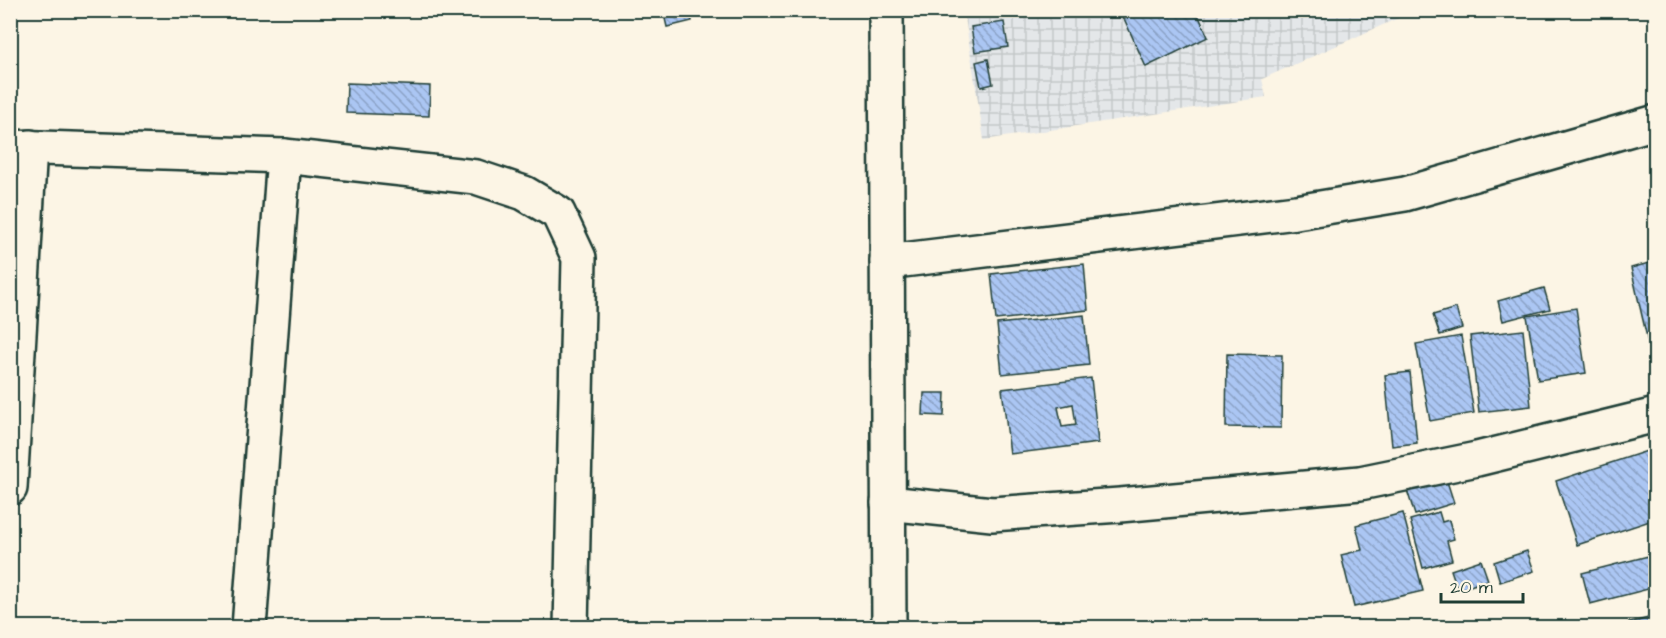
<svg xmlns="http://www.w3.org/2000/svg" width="1666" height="638" viewBox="0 0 1666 638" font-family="'Architects Daughter',sans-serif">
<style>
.industrial{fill:url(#industrial-grid)}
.building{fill:url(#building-back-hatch);stroke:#1f3d34;stroke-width:1.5;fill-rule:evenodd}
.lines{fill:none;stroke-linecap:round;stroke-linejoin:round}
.minor-casing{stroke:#1f3d34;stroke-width:38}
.minor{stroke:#fcf5e5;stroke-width:33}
</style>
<defs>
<pattern id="industrial-grid" width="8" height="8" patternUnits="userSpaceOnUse" patternTransform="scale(1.5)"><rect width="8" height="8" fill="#e4e7e9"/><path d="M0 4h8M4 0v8" fill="none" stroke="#c3c7c8"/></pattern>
<pattern id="building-back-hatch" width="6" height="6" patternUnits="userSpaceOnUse" patternTransform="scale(1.5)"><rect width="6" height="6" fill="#abc6f3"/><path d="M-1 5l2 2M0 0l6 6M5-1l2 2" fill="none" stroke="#8ba2c6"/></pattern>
</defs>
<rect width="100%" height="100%" fill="#fcf5e5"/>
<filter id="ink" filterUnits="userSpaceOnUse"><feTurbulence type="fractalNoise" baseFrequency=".0167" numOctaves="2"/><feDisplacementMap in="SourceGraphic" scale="12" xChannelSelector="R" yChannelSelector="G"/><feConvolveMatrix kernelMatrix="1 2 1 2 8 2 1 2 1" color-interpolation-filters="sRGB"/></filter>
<g filter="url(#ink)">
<!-- industrial -->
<polygon class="industrial" points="964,11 1414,11 1262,79 1266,97 984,140"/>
<!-- building -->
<g class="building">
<polygon points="663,10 690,10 692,21 667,27"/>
<polygon points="1130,10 1196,10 1208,37 1146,67 1122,14"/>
<polygon points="1004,22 1008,47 975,52 971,27"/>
<polygon points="988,59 993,84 981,87 976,62"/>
<polygon points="347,83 430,86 429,116 346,113"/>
<polygon points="1656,261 1656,377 1631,268"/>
<polygon points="1084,264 1088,310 996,320 991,274"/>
<polygon points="1544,288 1550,309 1503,321 1498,301"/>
<polygon points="1456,308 1462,328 1440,335 1433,315"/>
<polygon points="1576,308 1586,373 1538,380 1527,316"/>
<polygon points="1084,315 1089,365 1002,374 997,324"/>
<polygon points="1523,330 1531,406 1479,412 1470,336"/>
<polygon points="1461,336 1474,413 1430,421 1416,344"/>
<polygon points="1227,354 1282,355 1281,428 1226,427"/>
<polygon points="1410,372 1417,443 1392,446 1385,375"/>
<path d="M1091 378 1098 443 1010 454 1002 389ZM1073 404 1076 425 1062 427 1058 407Z"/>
<polygon points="924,393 945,393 944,416 923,415"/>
<polygon points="1656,448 1656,519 1577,545 1556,481"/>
<polygon points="1445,475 1454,503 1415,515 1406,487"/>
<polygon points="1439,512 1442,522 1449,520 1454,539 1447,541 1452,560 1423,568 1410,520"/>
<polygon points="1403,513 1423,591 1354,607 1341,555 1362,550 1356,525"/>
<polygon points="1527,551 1534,571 1500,582 1494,562"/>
<polygon points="1656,554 1656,587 1590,604 1582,573"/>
<polygon points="1481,560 1488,580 1458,590 1451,570"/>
<polygon points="1656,616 1656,628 1610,628"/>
</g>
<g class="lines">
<defs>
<g id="minor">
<polyline points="886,10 889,628"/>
<polyline points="10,147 284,156 476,177 524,193 558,213 579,258 571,628"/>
<polyline points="887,262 1296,212 1405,194 1656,122"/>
<polyline points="10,488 30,147"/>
<polyline points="888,503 992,514 1120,505 1360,483 1477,459 1656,415"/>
<polyline points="249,628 284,156"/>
</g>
</defs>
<!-- minor casing -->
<use href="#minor" class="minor-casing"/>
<!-- minor -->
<use href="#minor" class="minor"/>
</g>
</g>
<!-- margin -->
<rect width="1666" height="638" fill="none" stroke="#fcf5e5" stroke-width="36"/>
<rect x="18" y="18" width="1630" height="602" fill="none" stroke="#1f3d34" stroke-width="2" filter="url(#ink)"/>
<!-- scale -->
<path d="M1441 593v9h82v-9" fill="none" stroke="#1f3d34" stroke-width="3"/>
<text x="1450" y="593" font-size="18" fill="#1f3d34" stroke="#fcf5e5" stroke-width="4.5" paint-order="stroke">20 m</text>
</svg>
